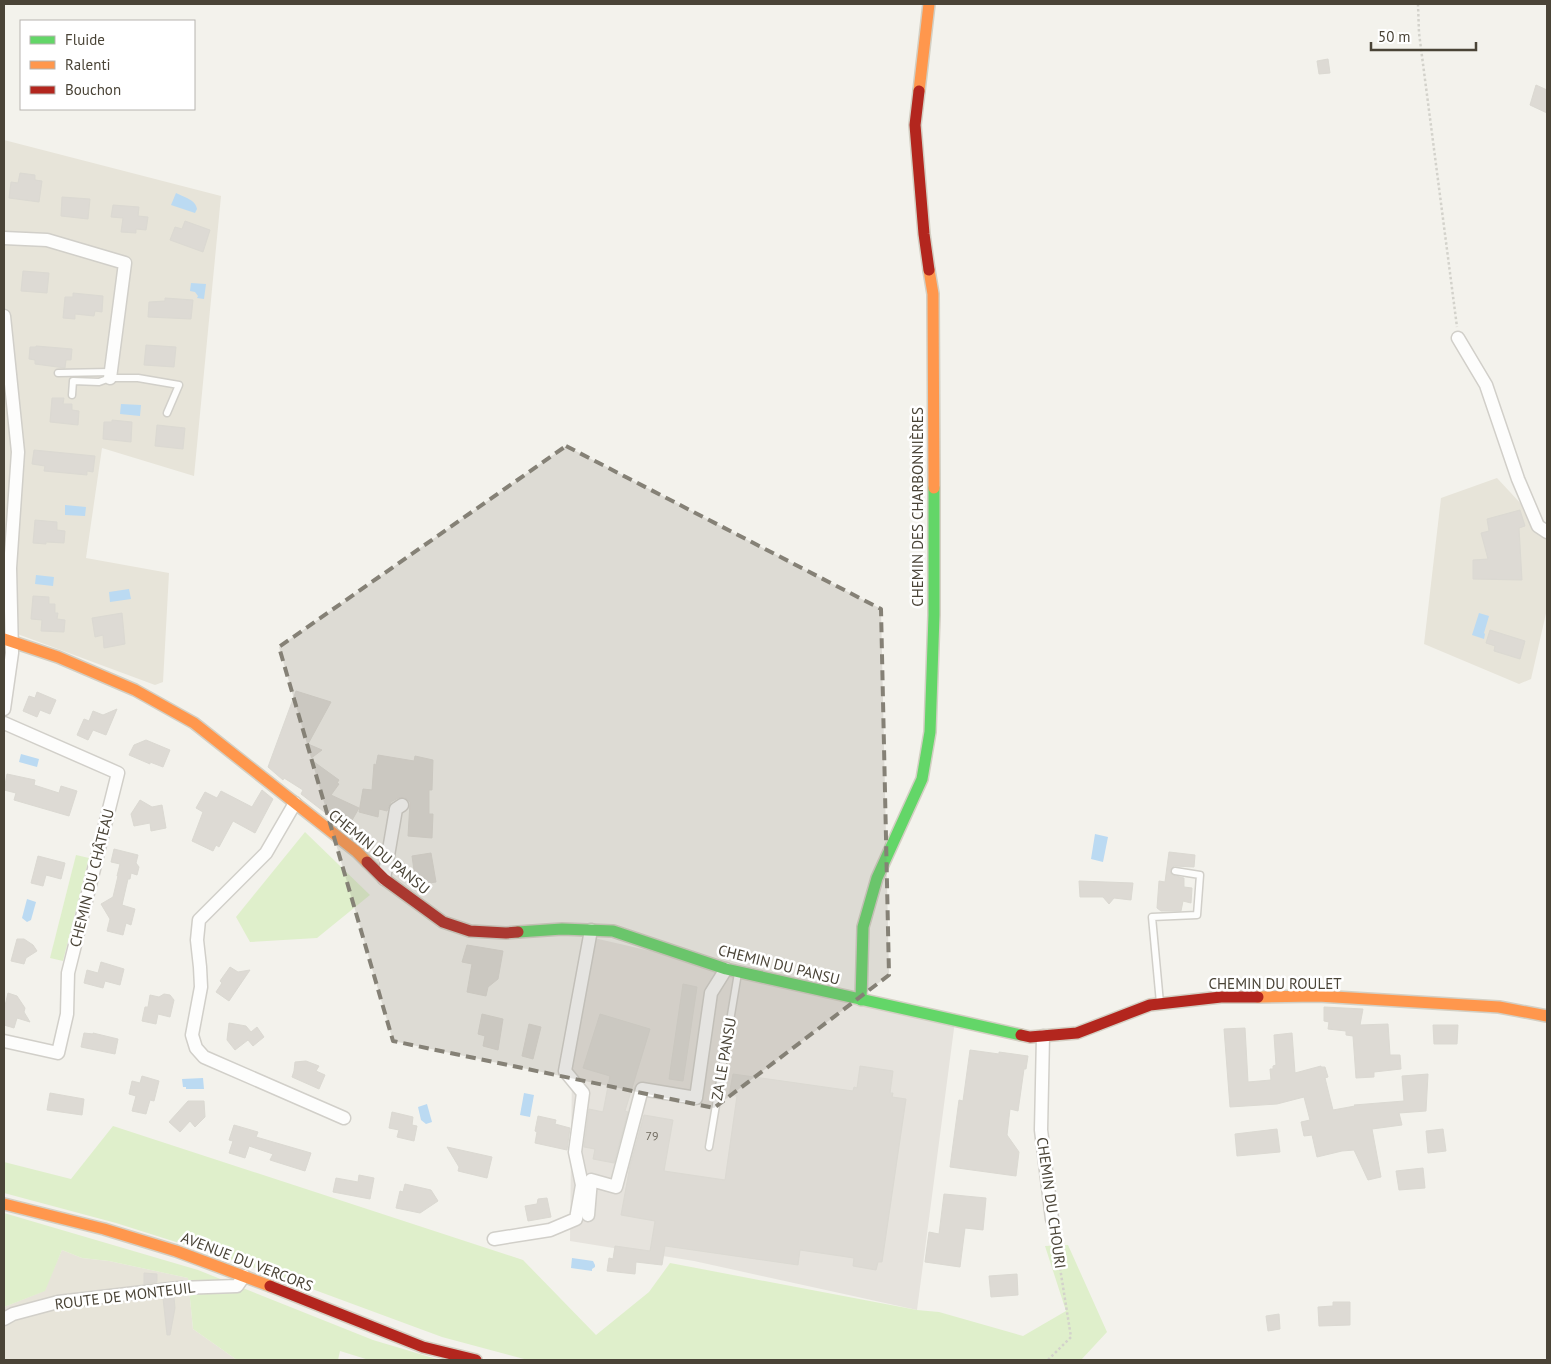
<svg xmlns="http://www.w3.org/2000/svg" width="1551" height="1364" viewBox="0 0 1551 1364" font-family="'PT Sans',sans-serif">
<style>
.residential{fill:#e7e4d9}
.industrial{fill:#e6e3dd}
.green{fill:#dfefcb}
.water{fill:#bbdaf2}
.building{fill:#dddad4;stroke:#dbd9d2}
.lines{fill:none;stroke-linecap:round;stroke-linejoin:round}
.lane-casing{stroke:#d1cfc9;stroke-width:9}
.street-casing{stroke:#d1cfc9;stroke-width:15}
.fast-casing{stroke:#d3cfc3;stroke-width:14}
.slow-casing{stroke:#d3cfc3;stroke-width:14}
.jam-casing{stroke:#d3cfc3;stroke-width:14}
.path{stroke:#d3d2cb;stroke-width:2.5;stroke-dasharray:2.5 2.5;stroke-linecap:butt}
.lane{stroke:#fdfdfc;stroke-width:6}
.street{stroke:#fdfdfc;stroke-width:12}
.fast{stroke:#63d668;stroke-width:11}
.slow{stroke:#ff974d;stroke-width:11}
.jam{stroke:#b3261e;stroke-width:11}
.marked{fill:#858176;fill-opacity:0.2;stroke:#858176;stroke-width:4;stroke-dasharray:10 6;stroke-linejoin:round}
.labels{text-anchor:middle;stroke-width:5;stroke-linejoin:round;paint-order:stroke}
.number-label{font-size:12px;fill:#706a5f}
.street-label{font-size:15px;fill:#4a4437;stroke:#fff}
</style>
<rect width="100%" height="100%" fill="#f3f2ec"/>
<!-- residential -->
<g class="residential">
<polygon points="4,140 221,196 194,476 102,448 86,558 169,573 163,682 155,685 4,629"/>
<polygon points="1497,478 1547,532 1547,609 1531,679 1519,684 1424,644 1441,498"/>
<polygon points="62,1250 82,1258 109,1261 188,1278 193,1329 237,1360 4,1360 4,1307 44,1291"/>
</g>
<!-- industrial -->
<polygon class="industrial" points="594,938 955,1021 917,1310 694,1261 570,1241 572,1070"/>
<!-- green -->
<g class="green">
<polygon points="305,832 370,895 317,938 250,942 236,917"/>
<polygon points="76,855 89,858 63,961 50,958"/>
<polygon points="113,1126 523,1260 596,1335 649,1292 670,1263 917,1310 939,1312 1023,1336 1066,1311 1045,1246 1068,1245 1107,1332 1081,1360 528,1360 442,1337 239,1262 116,1223 4,1193 4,1162 71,1179"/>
<polygon points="4,1213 198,1270 373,1340 440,1360 369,1360 340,1351 338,1360 237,1360 193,1329 188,1278 109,1261 82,1258 62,1250 45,1291 4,1307"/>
</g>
<!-- water -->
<g class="water">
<path d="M176 193C184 197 196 200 197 209L195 213 171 205Z"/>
<polygon points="191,283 206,284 204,299 197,298 198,296 195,292 190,291"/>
<polygon points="121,404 141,405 140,416 120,414"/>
<polygon points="65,505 86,507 85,516 65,515"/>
<polygon points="36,575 54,577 53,586 35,584"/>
<polygon points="129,589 131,599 110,602 109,592"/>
<polygon points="1479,613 1489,616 1484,633 1485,634 1484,639 1472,635"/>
<polygon points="21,754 39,759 37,767 19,762"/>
<polygon points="1095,834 1108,837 1103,862 1091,859"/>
<polygon points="27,899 36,902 31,920 27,922 22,918"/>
<polygon points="203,1078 204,1089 186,1089 186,1087 183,1087 182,1079"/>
<polygon points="524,1093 534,1095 530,1117 520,1115"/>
<polygon points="427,1104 432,1122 426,1124 421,1120 418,1107"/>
<polygon points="572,1258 593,1261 595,1265 595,1267 592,1269 592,1271 571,1268"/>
</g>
<!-- building -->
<g class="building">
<polygon points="1328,59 1330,73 1319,74 1317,61"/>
<polygon points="1536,85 1547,90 1547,113 1530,105"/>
<polygon points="20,173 35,175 35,180 42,181 39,202 9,198 11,182 18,183"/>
<polygon points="62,197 90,199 88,219 61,216"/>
<polygon points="113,205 139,207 138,216 148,217 146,230 136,229 136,233 121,232 123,218 111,217"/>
<polygon points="185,221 210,230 203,252 170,240 175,227 182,229"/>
<polygon points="23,271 49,273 47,293 21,291"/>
<polygon points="73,293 103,296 102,312 95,311 94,316 75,314 75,319 63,318 65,297 73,297"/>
<polygon points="165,298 193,300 191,319 148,317 149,302 165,301"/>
<polygon points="146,345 176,347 174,367 144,365"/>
<polygon points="36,346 72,349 71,360 66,360 65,368 35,364 35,360 29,359 30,347 36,347"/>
<polygon points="52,398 64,398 63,404 72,404 72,410 79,411 78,425 50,422"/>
<polygon points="112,420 132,422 131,442 103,439 104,422 112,422"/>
<polygon points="157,425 185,428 183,449 155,446"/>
<polygon points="34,450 95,456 93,472 87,471 87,475 44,471 45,466 32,464"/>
<polygon points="1520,510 1525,526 1519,528 1522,580 1473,579 1473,560 1488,559 1481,533 1489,531 1487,519"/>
<polygon points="35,520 57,522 57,530 65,531 64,543 46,542 46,544 33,543"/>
<polygon points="33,596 49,597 49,604 55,604 55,613 58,613 57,619 65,620 64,632 41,631 42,620 31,619"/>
<polygon points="122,613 125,644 104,648 103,635 95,637 92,618"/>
<polygon points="1490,630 1525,641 1520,659 1494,651 1495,646 1486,643"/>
<polygon points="296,691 331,702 308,744 322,750 310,759 339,780 337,783 339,784 331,795 359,808 351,822 345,828 301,794 303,790 284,778 283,780 268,767"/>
<polygon points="37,692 56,700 50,714 40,710 37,717 23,711 29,696 35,698"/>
<polygon points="117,709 106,735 93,730 88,740 77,735 84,719 89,721 93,711 103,715"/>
<polygon points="146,740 170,750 163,767 150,762 150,764 129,755 134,745"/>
<polygon points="378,755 414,761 415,756 433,760 432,790 429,790 429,814 433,814 432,838 408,836 410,802 405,798 398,798 391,802 387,811 379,809 378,817 359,812 363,789 372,790 374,764 376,765"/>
<polygon points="7,774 35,780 34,785 59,793 61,786 77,791 69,816 14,800 16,793 4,790"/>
<polygon points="262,790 273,799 255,833 233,821 219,847 216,845 213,851 192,841 203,812 196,808 205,792 217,798 221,791 252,807"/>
<polygon points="140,800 152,807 162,805 166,828 151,831 150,823 134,826 131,814"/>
<polygon points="114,849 138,855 136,863 139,867 137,875 131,873 130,879 128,879 122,905 135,909 131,925 126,923 123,935 107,931 110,919 101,904 113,897 118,876 117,876 120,864 111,862"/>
<polygon points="1169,852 1195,855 1194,867 1174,866 1170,870 1172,875 1184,878 1184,887 1192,888 1191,903 1183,901 1181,911 1161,911 1157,908 1159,881 1165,882"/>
<polygon points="431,853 436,882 416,885 412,856"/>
<polygon points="38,856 65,863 61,879 46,875 43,886 31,883"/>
<polygon points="1079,881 1133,883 1131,900 1114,898 1109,904 1103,897 1080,897"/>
<polygon points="17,939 24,939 33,945 37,951 26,958 24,964 11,961"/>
<polygon points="467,945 503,951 498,979 488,987 486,996 467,992 472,964 462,962"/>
<polygon points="101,962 124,969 120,985 105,981 103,988 84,983 87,970 98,973"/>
<polygon points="230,967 238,972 250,970 229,1001 216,992 222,983 220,981"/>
<polygon points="683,984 697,987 683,1081 669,1079"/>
<polygon points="8,993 17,996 25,1008 24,1012 30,1022 17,1018 14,1028 4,1025 4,1010"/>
<polygon points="164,994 170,995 174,1000 170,1017 158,1014 156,1024 142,1021 145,1007 148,1007 150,995 159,997"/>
<polygon points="1324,1007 1363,1009 1360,1025 1388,1024 1390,1055 1400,1055 1401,1069 1374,1072 1374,1077 1356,1078 1353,1036 1346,1035 1346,1031 1328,1029 1329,1022 1324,1021"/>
<polygon points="482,1014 503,1019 498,1050 483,1046 485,1036 478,1034"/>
<polygon points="600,1014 650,1029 625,1111 628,1112 614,1163 593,1159 595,1149 584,1147 589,1109 603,1112 610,1076 583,1068"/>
<polygon points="229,1023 246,1026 251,1032 257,1027 264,1037 253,1046 248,1040 235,1050 227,1040"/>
<polygon points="529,1024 541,1027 533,1059 522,1056"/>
<polygon points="1433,1025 1458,1025 1457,1044 1434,1044"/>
<polygon points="1245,1028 1248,1082 1271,1080 1270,1069 1273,1069 1273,1066 1276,1065 1274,1035 1292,1033 1295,1073 1321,1066 1321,1067 1325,1067 1328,1077 1325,1078 1333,1110 1355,1106 1354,1105 1404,1101 1402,1076 1428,1074 1426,1111 1399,1113 1402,1125 1372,1129 1381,1177 1368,1180 1354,1150 1342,1151 1317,1157 1312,1135 1304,1136 1301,1122 1310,1120 1304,1097 1277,1104 1230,1107 1224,1029"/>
<polygon points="84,1033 93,1034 93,1033 118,1039 115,1054 81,1047"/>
<polygon points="970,1050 999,1054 999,1052 1028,1056 1026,1069 1024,1069 1018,1111 1010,1109 1007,1135 1019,1152 1016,1176 950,1167 959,1100 963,1101"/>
<polygon points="306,1061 319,1066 316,1071 325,1075 319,1089 292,1077 294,1071 295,1062"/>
<polygon points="860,1066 893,1071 890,1093 893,1093 892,1097 906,1099 882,1262 878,1262 876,1270 853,1266 854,1258 800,1250 798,1265 665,1246 662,1265 636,1262 635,1274 607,1271 609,1258 613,1259 615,1246 650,1251 655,1221 621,1215 630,1166 644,1115 673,1120 664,1171 725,1180 737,1096 729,1095 733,1074 853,1091 854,1087 857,1088"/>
<polygon points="142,1076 159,1081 154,1101 150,1100 146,1114 132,1111 136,1096 129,1094 132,1081 140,1083"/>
<polygon points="50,1093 84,1099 82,1115 47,1110"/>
<polygon points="188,1101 204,1101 205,1117 195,1127 190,1121 180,1132 169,1122"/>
<polygon points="392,1112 413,1117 412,1125 417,1126 414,1141 397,1137 399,1130 389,1128"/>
<polygon points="538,1116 556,1120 555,1124 570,1128 567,1150 535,1143 537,1132 535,1131"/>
<polygon points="234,1125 258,1132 256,1137 311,1153 305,1171 270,1160 273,1154 249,1146 245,1158 229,1153 233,1141 229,1140"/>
<polygon points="1277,1129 1280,1152 1237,1156 1235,1134"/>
<polygon points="1443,1129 1446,1151 1428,1153 1426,1131"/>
<polygon points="447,1147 492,1157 487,1178 458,1171 459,1167"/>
<polygon points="1423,1168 1425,1188 1399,1190 1396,1171"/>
<polygon points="359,1175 374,1178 370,1199 333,1192 336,1178 358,1182"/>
<polygon points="405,1184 431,1190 438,1201 420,1213 396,1208 400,1191 403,1192"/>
<polygon points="944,1194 986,1198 983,1230 965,1228 960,1267 925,1262 929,1232 939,1234"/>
<polygon points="547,1198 551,1217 528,1221 525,1206 537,1204 538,1199"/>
<polygon points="144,1273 157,1274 157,1282 144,1284"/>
<polygon points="1017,1274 1018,1295 991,1297 989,1276"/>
<polygon points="174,1297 175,1308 170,1335 167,1335 163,1298"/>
<polygon points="1333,1302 1350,1302 1350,1325 1319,1326 1318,1307 1333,1306"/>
<polygon points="1279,1314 1280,1329 1268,1331 1266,1316"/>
</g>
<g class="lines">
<defs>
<g id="lane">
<polyline points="58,373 111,372"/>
<polyline points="72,395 73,381 99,382 110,378 138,378 179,385 167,413"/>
<polyline points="1160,1003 1152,917 1197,915 1200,875 1175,871"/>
<polyline points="709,1147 738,973"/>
</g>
<g id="street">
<polyline points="4,238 47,240 125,263 110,378"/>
<polyline points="4,316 18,452 10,568 12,653 4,709"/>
<polyline points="1458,338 1486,385 1518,479 1538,526 1547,532"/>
<polyline points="4,723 118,773 68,973 67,1014 58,1053 4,1041"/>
<polyline points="295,803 266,853 199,920 197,940 200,967 201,987 192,1035 196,1048 204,1057 344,1118"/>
<polyline points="384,879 396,809 402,805"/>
<polyline points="1043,1036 1041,1130 1052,1219"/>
<polyline points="588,1215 591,1180 616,1187 642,1089 696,1098 711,993 726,969"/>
<polyline points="494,1239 550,1230 576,1219 582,1185 575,1152 583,1093 565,1071 591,930"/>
<polyline points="4,1319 13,1314 58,1302 179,1288 237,1286 244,1276"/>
</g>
<g id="fast">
<polyline points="518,932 562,929 613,931 726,969 1021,1035"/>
<polyline points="861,1000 863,927 877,878 922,779 930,732 934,615 934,488"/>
</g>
<g id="slow">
<polyline points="919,91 929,4"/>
<polyline points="929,270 933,294 934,488"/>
<polyline points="4,639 58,657 135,690 194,723 357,852 367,862"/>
<polyline points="1258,997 1318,996 1499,1007 1547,1016"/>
<polyline points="4,1204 104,1229 176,1251 270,1286"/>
</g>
<g id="jam">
<polyline points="919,91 915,125 924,234 929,270"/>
<polyline points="367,862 384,879 443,922 470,931 506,933 518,932"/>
<polyline points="1021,1035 1030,1037 1077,1033 1150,1005 1221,997 1258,997"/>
<polyline points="270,1286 423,1347 476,1360"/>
</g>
</defs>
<!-- lane casing -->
<use href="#lane" class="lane-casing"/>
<!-- street casing -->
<use href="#street" class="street-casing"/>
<!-- fast casing -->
<use href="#fast" class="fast-casing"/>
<!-- slow casing -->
<use href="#slow" class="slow-casing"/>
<!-- jam casing -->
<use href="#jam" class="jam-casing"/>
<!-- path -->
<g class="path">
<polyline points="1418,4 1419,33 1457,327"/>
<polyline points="1048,1360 1071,1337 1054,1230"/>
</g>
<!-- lane -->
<use href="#lane" class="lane"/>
<!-- street -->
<use href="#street" class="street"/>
<!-- fast -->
<use href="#fast" class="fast"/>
<!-- slow -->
<use href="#slow" class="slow"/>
<!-- jam -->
<use href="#jam" class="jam"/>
</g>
<!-- marked area -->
<path class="marked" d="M566 446 881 609 889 975 714 1108 393 1041 279 647Z"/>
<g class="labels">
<!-- number labels -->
<g class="number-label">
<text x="652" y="1140">79</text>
</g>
<!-- street labels -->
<g class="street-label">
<text transform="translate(918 507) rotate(-90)" y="5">CHEMIN DES CHARBONNIÈRES</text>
<text transform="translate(379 852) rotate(39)" y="5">CHEMIN DU PANSU</text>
<text transform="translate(92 878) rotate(-76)" y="5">CHEMIN DU CHÂTEAU</text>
<text transform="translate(779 965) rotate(14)" y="5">CHEMIN DU PANSU</text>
<text x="1275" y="989">CHEMIN DU ROULET</text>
<text transform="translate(724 1059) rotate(-80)" y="5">ZA LE PANSU</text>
<text transform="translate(1051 1203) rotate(82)" y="5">CHEMIN DU CHOURI</text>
<text transform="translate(247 1262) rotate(21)" y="5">AVENUE DU VERCORS</text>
<text transform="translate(125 1296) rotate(-7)" y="5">ROUTE DE MONTEUIL</text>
</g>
</g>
<!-- border -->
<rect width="1551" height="1364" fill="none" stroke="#4a4437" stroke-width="10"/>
<!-- legend -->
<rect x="20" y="20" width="175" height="90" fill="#ffffff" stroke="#b7b4af"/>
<rect x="30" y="36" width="25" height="8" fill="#63d668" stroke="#b7b4af"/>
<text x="65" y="45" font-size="15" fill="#4a4437">Fluide</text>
<rect x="30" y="61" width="25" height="8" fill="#ff974d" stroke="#b7b4af"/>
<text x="65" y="70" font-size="15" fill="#4a4437">Ralenti</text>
<rect x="30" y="86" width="25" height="8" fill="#b3261e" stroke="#b7b4af"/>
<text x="65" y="95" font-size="15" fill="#4a4437">Bouchon</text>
<!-- scale -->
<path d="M1371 42v8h105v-8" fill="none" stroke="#4a4437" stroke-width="2.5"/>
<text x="1378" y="42" font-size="15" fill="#4a4437" stroke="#ffffff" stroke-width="4" paint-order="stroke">50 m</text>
</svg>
